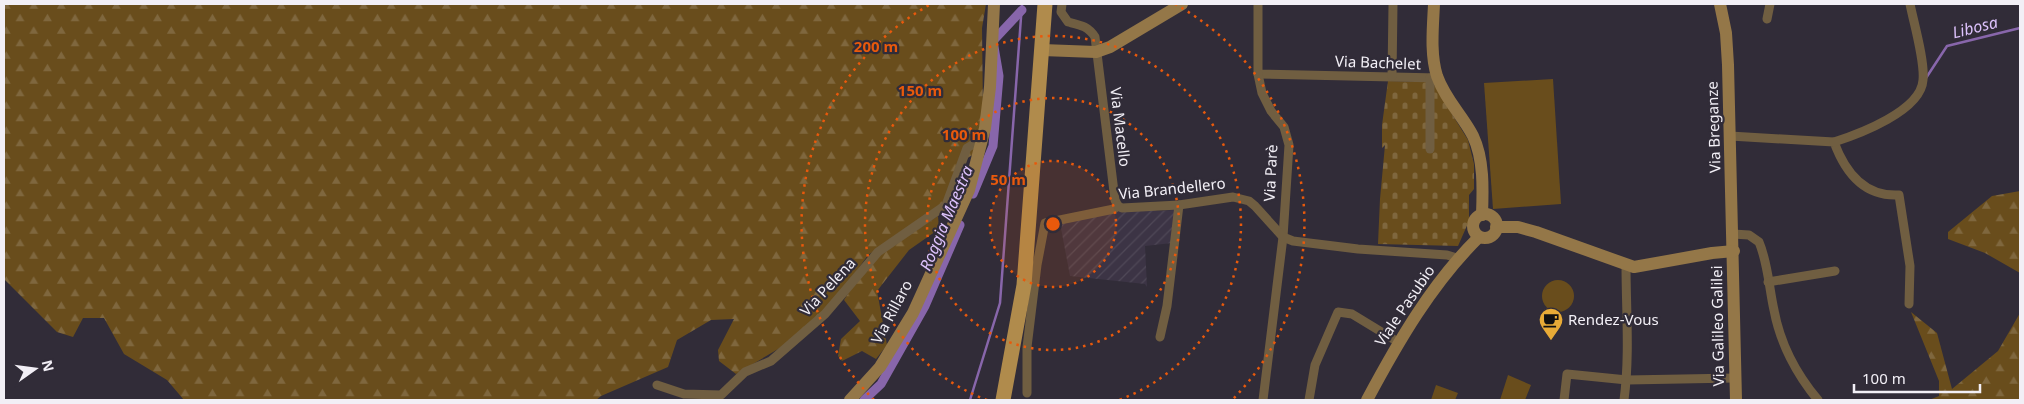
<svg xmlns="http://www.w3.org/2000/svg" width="2024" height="404" viewBox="0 0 2024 404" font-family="'Noto Sans',sans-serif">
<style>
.industrial{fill:url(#industrial-furrows)}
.forest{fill:url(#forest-firs)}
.cemetery{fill:url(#cemetery-stones)}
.green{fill:#694d1c}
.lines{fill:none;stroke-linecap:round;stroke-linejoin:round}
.stream{stroke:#8866ab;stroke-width:2.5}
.canal{stroke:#8866ab;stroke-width:9}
.street{stroke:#705e41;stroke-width:9}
.secondary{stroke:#947748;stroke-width:12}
.primary{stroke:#b08b4c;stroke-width:15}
.ring{fill:none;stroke:#e8590c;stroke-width:2.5;stroke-dasharray:2.5 5}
.labels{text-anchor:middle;stroke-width:4.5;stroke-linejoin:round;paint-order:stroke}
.street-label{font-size:15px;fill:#f2eff6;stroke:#312c38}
.poi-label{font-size:15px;fill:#f2eff6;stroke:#312c38;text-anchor:start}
.water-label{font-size:16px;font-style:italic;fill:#ddc2fc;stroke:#312c38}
.centre{fill:#e8590c;stroke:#312c38;stroke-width:2.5}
.ring-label{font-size:15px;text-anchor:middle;font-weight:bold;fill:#e8590c;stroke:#312c38;stroke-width:4.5;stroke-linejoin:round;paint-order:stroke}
</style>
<defs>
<pattern id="industrial-furrows" width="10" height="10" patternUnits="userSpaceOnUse" patternTransform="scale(1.25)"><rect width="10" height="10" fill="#3c3445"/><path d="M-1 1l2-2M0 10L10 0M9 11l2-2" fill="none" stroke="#4f4857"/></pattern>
<pattern id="forest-firs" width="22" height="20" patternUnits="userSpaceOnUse" patternTransform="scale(1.25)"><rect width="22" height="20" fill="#694d1c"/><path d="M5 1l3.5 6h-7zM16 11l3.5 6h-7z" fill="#7f673e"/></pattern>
<pattern id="cemetery-stones" width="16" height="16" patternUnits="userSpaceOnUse" patternTransform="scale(1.25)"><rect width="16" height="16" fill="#694d1c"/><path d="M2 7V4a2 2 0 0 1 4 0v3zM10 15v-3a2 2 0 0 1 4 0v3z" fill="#7f673e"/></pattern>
</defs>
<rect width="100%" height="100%" fill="#312c38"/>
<!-- industrial -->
<polygon class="industrial" points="1151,208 1157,211 1175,210 1172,243 1145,246 1147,287 1145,284 1070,276 1060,223 1074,213"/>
<!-- forest -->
<g class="forest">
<polygon points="4,4 986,4 982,28 983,113 976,153 957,164 942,208 868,255 817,326 736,374 719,361 718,350 734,319 711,320 677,340 668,367 601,396 596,400 184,400 167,380 124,354 104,318 83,318 73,337 57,332 4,279"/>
<polygon points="2020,191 2020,273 1985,253 1948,239 1948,232 1992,196"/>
<polygon points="938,216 939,229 909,250 877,291 887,345 876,359 862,351 842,361 838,356 841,339 860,321 844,300 867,263"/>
<polygon points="1911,312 1937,333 1952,389 1998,351 2020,313 2020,400 1929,400 1939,396 1939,381"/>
</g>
<!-- cemetery -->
<polygon class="cemetery" points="1388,81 1429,82 1434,85 1468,140 1474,164 1474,189 1469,195 1469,221 1458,246 1378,244 1380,199 1385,145 1382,148 1382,125"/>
<!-- green -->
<g class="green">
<polygon points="1553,79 1561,204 1493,209 1484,83"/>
<circle cx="1558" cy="296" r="16"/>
<polygon points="1508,375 1531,385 1525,400 1500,400"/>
<polygon points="1436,385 1458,393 1455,400 1431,400"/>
</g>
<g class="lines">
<!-- stream -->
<g class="stream">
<polyline points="1926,78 1947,46 2020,28"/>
<polyline points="970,400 1000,303 1022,4"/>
</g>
<!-- canal -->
<g class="canal">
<polyline points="973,194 993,146 999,76 993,41 1022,10"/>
<polyline points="864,400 881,384 925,306 960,225"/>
</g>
<!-- street -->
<g class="street">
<path d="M1062 4 1061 12 1068 22C1080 25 1088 26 1095 37L1115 200 1118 206"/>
<polyline points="1258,4 1258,74 1438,78"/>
<polyline points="1767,19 1770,4"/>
<polyline points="1258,74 1262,93 1271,111 1284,127 1289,145 1283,237 1263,400"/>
<polyline points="1392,76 1393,4"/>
<path d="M1730 136 1834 142C1845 172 1864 197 1899 195L1910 266 1909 304"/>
<path d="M1834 142C1859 134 1921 111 1923 80 1925 61 1914 24 1910 4"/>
<polyline points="1430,149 1430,78"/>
<path d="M1733 234 1749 235 1759 242C1768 263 1769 288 1774 310 1780 343 1797 375 1818 400"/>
<polyline points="1768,282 1835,271"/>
<polyline points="1160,337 1167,306 1179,205"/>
<polyline points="657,385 684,394 721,395 745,372 771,361 825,314 878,252 946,205 967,148 982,139"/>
<polyline points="1027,393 1027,347 1037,265 1045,223 1114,209 1118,206 1122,208 1179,205 1233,197 1249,201 1255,206 1283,237 1293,241 1358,249 1447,255 1457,258"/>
<polyline points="1309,400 1315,365 1338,312 1352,314 1398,342"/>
<polyline points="1564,400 1567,374 1627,380 1736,378"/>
<path d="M1624 400C1630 355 1626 310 1626 265"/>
</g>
<!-- secondary -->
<g class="secondary">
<path d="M1434 4C1433 27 1430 54 1437 76 1445 99 1462 115 1473 136 1484 159 1483 189 1482 215"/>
<polyline points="1720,4 1726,33 1728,65 1736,400"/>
<polyline points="1042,50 1096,52 1110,47 1182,4"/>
<circle cx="1485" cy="226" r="12"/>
<polyline points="1496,227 1518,227 1536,232 1634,267 1712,253 1734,251"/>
<polyline points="850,400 880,367 913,313 969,190 985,128 990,87 994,4"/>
<path d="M1367 400C1398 342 1432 283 1479 237"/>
</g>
<!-- primary -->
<polyline class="primary" points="1003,400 1024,285 1045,4"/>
</g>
<!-- distance rings -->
<circle cx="1053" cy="224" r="63" fill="#e8590c" fill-opacity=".12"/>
<g class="ring">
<circle cx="1053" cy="224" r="63"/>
<circle cx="1053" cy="224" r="126"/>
<path d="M987 400A188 188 0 1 1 1119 400"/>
<path d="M874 400A251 251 0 0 1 931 4M1175 4A251 251 0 0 1 1232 400"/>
</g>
<!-- icons -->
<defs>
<symbol id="cafe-pin" viewBox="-11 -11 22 30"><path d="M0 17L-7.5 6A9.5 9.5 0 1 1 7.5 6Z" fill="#e8ab37" stroke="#312c38"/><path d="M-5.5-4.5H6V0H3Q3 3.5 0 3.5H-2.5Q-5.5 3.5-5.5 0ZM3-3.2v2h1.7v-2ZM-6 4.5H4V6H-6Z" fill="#111"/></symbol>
</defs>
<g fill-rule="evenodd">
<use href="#cafe-pin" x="1537" y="306" width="28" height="38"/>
</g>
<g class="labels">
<!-- street labels -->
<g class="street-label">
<text transform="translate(1378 63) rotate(2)" y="5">Via Bachelet</text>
<text transform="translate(1120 127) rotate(83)" y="5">Via Macello</text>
<text transform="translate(1714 127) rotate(-92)" y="5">Via Breganze</text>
<text transform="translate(1271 173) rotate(-87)" y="5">Via Parè</text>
<text transform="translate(1172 189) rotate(-6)" y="5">Via Brandellero</text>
<text transform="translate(828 287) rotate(-47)" y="5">Via Pelena</text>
<text transform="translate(1405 306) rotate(-56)" y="5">Viale Pasubio</text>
<text transform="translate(892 312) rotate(-62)" y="5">Via Rillaro</text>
<text transform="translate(1718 326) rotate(-91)" y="5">Via Galileo Galilei</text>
</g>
<!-- poi labels -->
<g class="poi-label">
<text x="1568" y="325">Rendez-Vous</text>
</g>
<!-- water labels -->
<g class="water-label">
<text transform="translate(1975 27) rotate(-14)" y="6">Libosa</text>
<text transform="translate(946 218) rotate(-67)" y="6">Roggia Maestra</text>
</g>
</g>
<circle cx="1053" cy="224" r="8" class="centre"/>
<g class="ring-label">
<text x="876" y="52">200 m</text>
<text x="920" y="96">150 m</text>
<text x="964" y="140">100 m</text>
<text x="1008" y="185">50 m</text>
</g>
<!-- border -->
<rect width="2024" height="404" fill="none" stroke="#f2eff6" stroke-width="10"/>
<!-- north arrow -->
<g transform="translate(35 369) rotate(76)" stroke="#312c38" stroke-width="4" paint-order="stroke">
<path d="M0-4L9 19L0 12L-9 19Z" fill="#f2eff6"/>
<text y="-8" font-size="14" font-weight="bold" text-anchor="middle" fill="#f2eff6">N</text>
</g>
<!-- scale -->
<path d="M1854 384v8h126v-8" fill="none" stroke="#f2eff6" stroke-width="2.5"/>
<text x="1862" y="384" font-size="15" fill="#f2eff6" stroke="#312c38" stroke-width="4" paint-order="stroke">100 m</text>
</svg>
